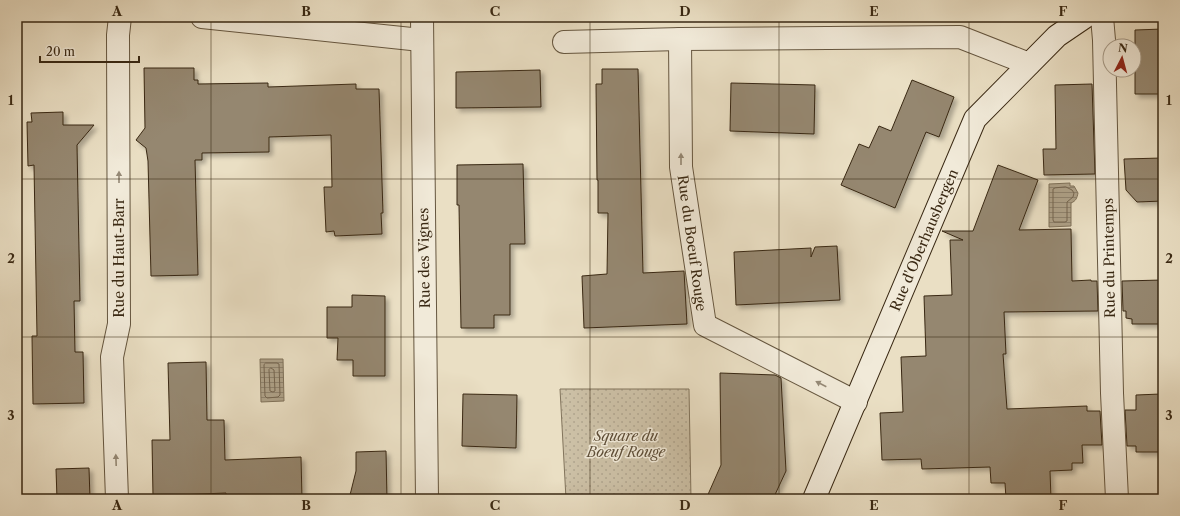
<svg xmlns="http://www.w3.org/2000/svg" width="1180" height="516" viewBox="0 0 1180 516" font-family="'Libre Caslon Text',serif">
<style>
.park{fill:url(#park-dots);stroke:#82745c}
.water{fill:url(#water-rules);stroke:#7f7159}
.lines{fill:none;stroke-linecap:round;stroke-linejoin:round}
.shore{stroke:#74644e;stroke-width:1}
.building{fill:#95876f;stroke:#392813;filter:url(#shadow)}
.street-casing{stroke:#65563f;stroke-width:24}
.secondary-casing{stroke:#392813;stroke-width:24}
.street{stroke:#f1ead9;stroke-width:22}
.secondary{stroke:#f1ead9;stroke-width:22}
.oneway{fill:#958976}
.grid{fill:none;stroke:#392813;stroke-width:1;stroke-opacity:0.55}
.labels{text-anchor:middle;stroke-width:3;stroke-linejoin:round;paint-order:stroke}
.street-label{font-size:14px;fill:#392813;stroke:#f1ead9}
.park-label{font-size:14px;font-style:italic;fill:#5e4e38;stroke:#f1ead9}
.neatline{fill:none;stroke:#392813;stroke-width:1.5}
.grid-label{font-size:13px;text-anchor:middle;font-weight:bold;fill:#392813}
</style>
<defs>
<pattern id="park-dots" width="8" height="8" patternUnits="userSpaceOnUse"><rect width="8" height="8" fill="#ccc0a6"/><path d="M2 2h.1M6 6h.1" fill="none" stroke="#b0a58e" stroke-width="1.8" stroke-linecap="round"/></pattern>
<pattern id="water-rules" width="6" height="5" patternUnits="userSpaceOnUse"><rect width="6" height="5" fill="#aea188"/><path d="M0 2.5h6" fill="none" stroke="#8f836e"/></pattern>
<filter id="shadow"><feDropShadow dx="3.5" dy="3.5" stdDeviation="2" flood-color="#0004"/></filter>
</defs>
<rect width="100%" height="100%" fill="#eadfc4"/>
<filter id="stains"><feTurbulence type="fractalNoise" baseFrequency=".005" numOctaves="4"/><feColorMatrix values="0 0 0 0 .2 0 0 0 0 .09 0 0 0 0 .02 0 0 0 .5 -.17"/></filter>
<radialGradient id="worn" r=".72"><stop offset=".6" stop-color="#630" stop-opacity="0"/><stop offset="1" stop-color="#630" stop-opacity=".3"/></radialGradient>
<!-- park -->
<polygon class="park" points="560,389 689,389 691,499 566,499"/>
<!-- water -->
<g class="water">
<path d="M1070 183V186H1074L1078 193C1077 198 1076 201 1071 203V226L1049 227V184Z"/>
<polygon points="260,359 283,359 284,401 261,402"/>
</g>
<g class="lines">
<!-- shore -->
<g class="shore">
<polygon points="1066,187 1072,190 1074,193 1073,197 1067,202 1067,221 1065,222 1054,222 1053,220 1053,189 1055,188"/>
<polygon points="266,363 277,363 279,364 280,395 278,397 267,398 265,396 264,365"/>
<polygon points="271,368 274,370 275,391 273,392 270,391 269,370"/>
</g>
</g>
<!-- building -->
<g class="building">
<polygon points="1163,29 1163,94 1135,94 1135,30"/>
<polygon points="144,68 194,68 194,80 198,80 198,84 268,83 268,87 356,84 356,89 379,89 383,213 381,213 382,234 335,236 334,231 326,232 324,187 332,187 331,135 269,137 269,152 202,153 202,160 195,160 198,275 151,276 148,161 146,148 136,140 145,128"/>
<polygon points="602,69 638,69 643,273 684,271 687,324 584,328 582,276 607,274 608,213 598,213 598,180 597,180 596,84 602,84"/>
<polygon points="540,70 541,107 456,108 456,72"/>
<polygon points="912,80 954,97 939,137 926,132 895,208 841,185 859,144 869,148 879,126 891,131"/>
<polygon points="731,83 815,85 814,134 730,131"/>
<polygon points="1092,84 1095,174 1044,175 1043,149 1056,149 1055,85"/>
<polygon points="63,112 63,125 94,125 77,145 80,301 74,301 75,352 83,352 84,403 33,404 32,336 37,336 34,165 28,166 27,122 32,122 31,113"/>
<polygon points="1162,158 1163,201 1137,202 1126,190 1124,159"/>
<polygon points="523,164 525,244 510,244 510,315 494,315 494,328 461,328 459,205 457,205 457,165"/>
<polygon points="998,165 1038,180 1019,230 1071,229 1072,281 1091,280 1091,281 1097,281 1098,311 1004,312 1006,354 1003,354 1007,409 1087,406 1087,411 1100,411 1102,445 1082,445 1083,463 1072,463 1072,470 1050,471 1051,499 1006,499 1005,483 991,483 990,467 922,469 921,459 882,460 880,413 903,412 901,357 926,356 924,296 952,295 950,240 963,240 942,231 973,231"/>
<polygon points="837,246 840,300 736,305 734,252 811,248 811,257 815,247"/>
<polygon points="1163,280 1163,324 1132,324 1132,319 1126,318 1126,311 1123,311 1122,281"/>
<polygon points="352,295 385,296 385,376 353,376 353,360 337,360 338,338 327,338 327,307 352,307"/>
<polygon points="206,362 207,420 224,420 225,460 301,457 302,499 226,499 226,493 153,496 152,440 170,440 168,363"/>
<polygon points="720,373 775,375 781,378 786,471 773,499 706,499 721,465"/>
<polygon points="463,394 517,395 516,448 462,446"/>
<polygon points="1161,394 1162,409 1163,409 1163,452 1136,452 1136,446 1127,446 1125,410 1136,410 1136,395"/>
<polygon points="386,451 387,499 349,499 356,471 356,452"/>
<polygon points="89,468 90,499 57,499 56,469"/>
</g>
<g class="lines">
<defs>
<g id="street">
<polyline points="202,17 421,40"/>
<polyline points="422,17 427,499"/>
<polyline points="1102,17 1104,40 1112,393 1117,499"/>
<polyline points="680,39 681,167 705,325 856,402"/>
<polyline points="564,42 680,39 960,37 1029,64"/>
<polyline points="117,499 112,357 119,324 118,35 120,17"/>
</g>
<polyline id="secondary" points="814,499 975,119 1057,36 1085,17"/>
</defs>
<!-- street casing -->
<use href="#street" class="street-casing"/>
<!-- secondary casing -->
<use href="#secondary" class="secondary-casing"/>
<!-- street -->
<use href="#street" class="street"/>
<!-- secondary -->
<use href="#secondary" class="secondary"/>
</g>
<!-- one-way arrows -->
<defs><path id="oneway-solid" d="M-6-.8H1V-3.2L6.5 0L1 3.2V.8H-6Z"/></defs>
<g class="oneway">
<use href="#oneway-solid" transform="translate(681 159) rotate(-90)"/>
<use href="#oneway-solid" transform="translate(119 177) rotate(-90)"/>
<use href="#oneway-solid" transform="translate(821 384) rotate(-153)"/>
<use href="#oneway-solid" transform="translate(116 460) rotate(-92)"/>
</g>
<!-- grid -->
<path class="grid" d="M211 17V499M401 17V499M590 17V499M779 17V499M969 17V499M17 179H1163M17 337H1163"/>
<g class="labels">
<!-- street labels -->
<g class="street-label">
<text transform="translate(924 240) rotate(-67)" y="5">Rue d'Oberhausbergen</text>
<text transform="translate(692 243) rotate(82)" y="5">Rue du Boeuf Rouge</text>
<text transform="translate(119 258) rotate(-90)" y="5">Rue du Haut-Barr</text>
<text transform="translate(424 258) rotate(-91)" y="5">Rue des Vignes</text>
<text transform="translate(1109 258) rotate(-91)" y="5">Rue du Printemps</text>
</g>
<!-- park labels -->
<g class="park-label">
<text x="626" y="441">Square du<tspan x="626" dy="16">Boeuf Rouge</tspan></text>
</g>
</g>
<!-- margin -->
<rect width="1180" height="516" fill="none" stroke="#eadfc4" stroke-width="44"/>
<!-- north arrow -->
<g transform="translate(1122 58) rotate(6)"><circle r="19" fill="#f1ead9" stroke="#a79c8a"/>
<path d="M0-3L7 15L0 10L-7 15Z" fill="#8f2418"/>
<text y="-6" font-size="11" font-weight="bold" text-anchor="middle" fill="#392813">N</text>
</g>
<!-- scale -->
<path d="M40 56v6h99v-6" fill="none" stroke="#392813" stroke-width="2"/>
<text x="46" y="56" font-size="12" fill="#392813" stroke="#f1ead9" stroke-width="3" paint-order="stroke">20 m</text>
<rect x="22" y="22" width="1136" height="472" class="neatline"/>
<g class="grid-label">
<text x="117" y="16">A</text>
<text x="306" y="16">B</text>
<text x="495" y="16">C</text>
<text x="685" y="16">D</text>
<text x="874" y="16">E</text>
<text x="1063" y="16">F</text>
<text x="11" y="105">1</text>
<text x="1169" y="105">1</text>
<text x="11" y="263">2</text>
<text x="1169" y="263">2</text>
<text x="11" y="420">3</text>
<text x="1169" y="420">3</text>
<text x="117" y="510">A</text>
<text x="306" y="510">B</text>
<text x="495" y="510">C</text>
<text x="685" y="510">D</text>
<text x="874" y="510">E</text>
<text x="1063" y="510">F</text>
</g>
<rect width="100%" height="100%" filter="url(#stains)"/>
<rect width="100%" height="100%" fill="url(#worn)"/>
</svg>
